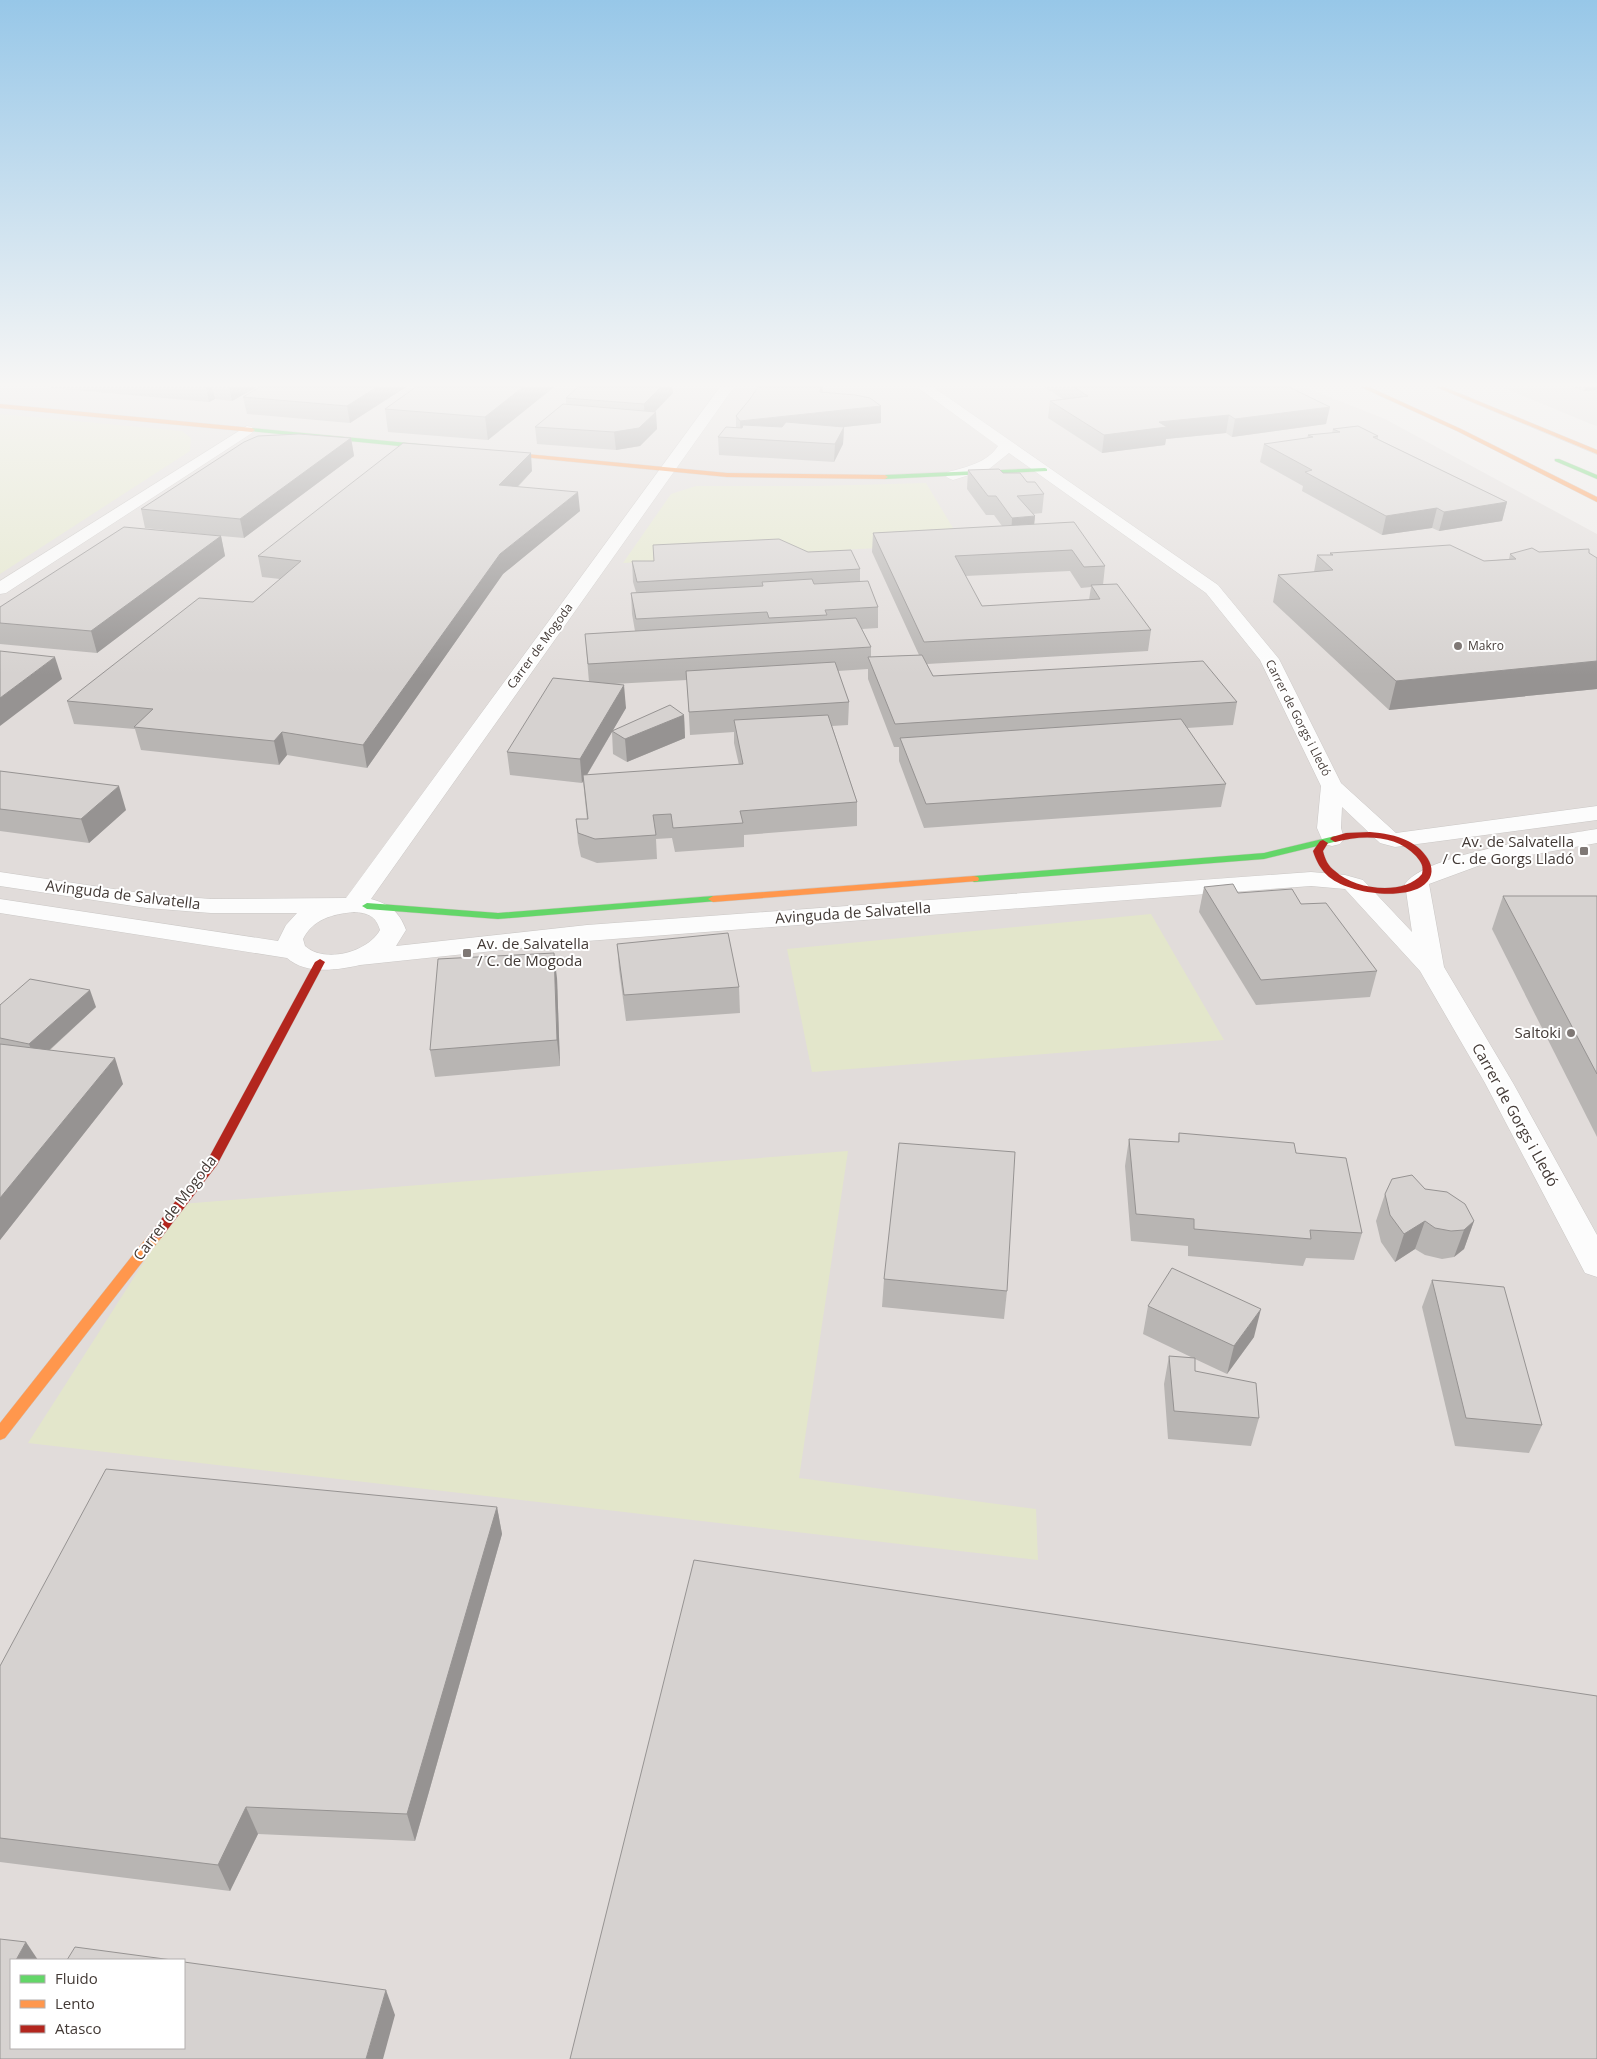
<svg xmlns="http://www.w3.org/2000/svg" width="1597" height="2059" viewBox="0 0 1597 2059" font-family="'Open Sans',sans-serif">
<style>
.industrial{fill:#e1dcda;fill-rule:evenodd}
.green{fill:#e3e6cb}
.lines{fill:none;stroke-linecap:round;stroke-linejoin:round}
.street-casing{stroke:#cac7c5;stroke-width:1}
.fast-casing{stroke:#cec7c2;stroke-width:1}
.slow-casing{stroke:#cec7c2;stroke-width:1}
.jam-casing{stroke:#cec7c2;stroke-width:1}
.street{fill:#fcfcfc;fill-rule:evenodd}
.fast{fill:#63d668;fill-rule:evenodd}
.slow{fill:#ff974d;fill-rule:evenodd}
.jam{fill:#b3261e;fill-rule:evenodd}
.wall{fill:#b8b5b3;fill-rule:evenodd}
.shaded-wall{fill:#969392}
.building{fill:#d6d2d0;stroke:#969392}
.poi-dot{fill:#7f7875;stroke:#fff;stroke-width:2}
.labels{text-anchor:middle;stroke-width:4;stroke-linejoin:round;paint-order:stroke}
.far-street-label{font-size:12px;fill:#433a36;stroke:#fff}
.far-poi-label{font-size:12px;fill:#433a36;stroke:#fff;text-anchor:start}
.poi-label{font-size:15px;fill:#433a36;stroke:#fff;text-anchor:end}
.street-label{font-size:15px;fill:#433a36;stroke:#fff}
</style>
<rect width="100%" height="100%" fill="#eeebe9"/>
<!-- industrial -->
<g class="industrial">
<path d="M0 387H1304L1385 419 1597 534V2059H0ZM11 1960H184V2048H11Z"/>
<polygon points="1502,387 1597,387 1597,426 1591,424"/>
</g>
<!-- green -->
<g class="green">
<polygon points="0,414 182,431 191,438 190,451 0,574"/>
<polygon points="926,483 962,543 623,563 671,494 696,486 818,486"/>
<polygon points="1151,914 1224,1040 812,1072 787,949"/>
<polygon points="848,1151 799,1478 1036,1509 1038,1560 28,1443 181,1204"/>
</g>
<g class="lines">
<defs>
<g id="street">
<path d="M720 387H734L371 899C389 904 399 911 406 930L396 946 587 925 1311 872 1345 875 1363 880 1412 932 1405 884C1426 853 1556 836 1597 829V843L1486 863 1429 884 1444 967 1513 1083 1597 1235V1277L1585 1273 1485 1083 1420 971 1345 889 1311 886 587 941 360 965C338 970 306 975 287 958L0 913V899L278 941 286 925 297 913H211L147 908 0 886V872L147 894 211 899 346 898ZM354 912C368 913 376 916 380 930 368 952 325 964 305 946L303 939C313 919 333 914 354 912Z"/>
<path d="M917 387H933L1218 585 1279 659 1341 783 1396 833 1597 806V820L1395 847 1380 843 1342 807 1341 828 1344 839 1340 844 1332 846 1324 844 1317 828 1321 786 1260 660 1206 593 1009 453 989 469 953 480 948 478 945 475 948 472C966 467 987 463 998 446Z"/>
<polygon points="247,426 252,427 254,430 252,433 6,593 0,594 0,581"/>
</g>
<g id="fast">
<polygon points="252,428 439,446 442,448 439,450 250,431 249,430"/>
<polygon points="1555,459 1559,459 1597,475 1597,479 1555,461"/>
<polygon points="1045,468 1047,469 1047,471 885,479 882,477 885,475"/>
<polygon points="1335,836 1340,839 1338,841 1264,859 974,882 969,879 974,876 1264,853"/>
<polygon points="713,896 718,899 717,901 498,919 367,909 362,906 367,903 498,913"/>
</g>
<g id="slow">
<polygon points="1361,387 1369,387 1461,429 1597,497 1597,502 1457,431"/>
<polygon points="1436,387 1444,387 1597,450 1597,454"/>
<polygon points="0,404 252,428 255,430 252,432 0,408"/>
<polygon points="494,451 727,473 885,475 888,477 885,479 727,477 492,454 491,453"/>
<polygon points="974,876 978,877 979,879 978,881 713,902 708,899 713,896"/>
<polygon points="156,1230 161,1232 163,1235 161,1238 5,1438 0,1440 0,1423 151,1232"/>
</g>
<g id="jam">
<path d="M1370 832C1383 833 1396 835 1408 841 1425 849 1444 873 1421 887 1398 900 1349 893 1329 877 1321 870 1316 861 1313 851L1320 841 1323 840 1328 843 1323 851C1325 859 1328 866 1335 871 1355 890 1404 896 1422 874 1424 866 1421 862 1416 856 1395 834 1362 835 1335 842L1330 839 1332 837 1346 833Z"/>
<polygon points="320,959 325,962 217,1165 161,1238 151,1238 149,1235 151,1232 206,1163 315,962"/>
</g>
</defs>
<!-- street casing -->
<use href="#street" class="street-casing"/>
<!-- fast casing -->
<use href="#fast" class="fast-casing"/>
<!-- slow casing -->
<use href="#slow" class="slow-casing"/>
<!-- jam casing -->
<use href="#jam" class="jam-casing"/>
<!-- street -->
<use href="#street" class="street"/>
<!-- fast -->
<use href="#fast" class="fast"/>
<!-- slow -->
<use href="#slow" class="slow"/>
<!-- jam -->
<use href="#jam" class="jam"/>
</g>
<!-- wall -->
<g class="wall">
<polygon points="51,387 257,387 232,401 215,399 209,402 51,388"/>
<polygon points="406,387 350,423 247,414 243,397"/>
<polygon points="554,387 488,440 388,432 385,409"/>
<polygon points="1044,387 1289,387 1326,424 1232,437 1226,433 1166,439 1165,445 1102,453 1048,418 1050,401 1063,399"/>
<polygon points="1573,387 1597,387 1584,391"/>
<polygon points="823,392 881,406 881,423 844,427 843,444 834,462 719,455 718,437 736,428 736,416"/>
<polygon points="673,393 655,411 657,429 640,446 616,450 537,444 535,427 566,404 566,398"/>
<polygon points="1333,429 1378,436 1378,439 1507,502 1502,521 1439,531 1432,528 1382,535 1302,491 1303,486 1260,462 1264,444 1307,438 1308,435 1332,433"/>
<polygon points="351,438 354,456 244,538 221,536 225,556 97,653 0,644 0,607 220,536 145,528 141,509"/>
<path d="M968 470 1003 473 1027 482 1044 494 1042 513 1033 514 1035 516 1034 524 1105 566 1103 585 1151 630 1148 651 927 664 933 676 1237 702 1233 725 1187 728 1226 784 1221 807 924 828 899 761V747H894L868 679V669L838 671 849 702 848 725 832 726 857 802V826L744 835V847L675 852 672 838 656 839 657 859 597 863 581 857 578 843 576 819H587L583 781 582 783 510 775 507 752 589 682 585 634 635 631 632 614 631 593 636 592 633 582 632 561H654L808 552 860 569V582L878 607V628L862 629 871 647V657L919 655 872 552 873 533 1002 526 994 515H986L967 489ZM1070 571 1081 588 1091 587 1089 600 982 606 965 576ZM687 680 690 735 734 732V743L739 765 587 775 612 732 613 754 627 762 685 738 684 715 613 730 626 708 613 684Z"/>
<polygon points="532,471 518,487 580,511 503,574 367,768 287,755 279,765 141,750 135,729 74,724 67,701 253,602 280,579 262,577 258,556"/>
<polygon points="1539,552 1589,553 1597,558 1597,689 1389,710 1273,602 1278,575 1314,572 1317,555 1330,555 1330,553 1484,561 1509,559 1510,554"/>
<polygon points="0,771 126,810 89,843 0,831"/>
<polygon points="1204,887 1301,904 1377,971 1370,997 1256,1005 1199,912"/>
<polygon points="1503,896 1597,896 1597,1137 1492,929"/>
<polygon points="617,944 739,987 740,1013 626,1021 619,969"/>
<polygon points="557,978 560,1066 435,1077 430,1050"/>
<polygon points="0,1005 96,1007 50,1050 123,1084 0,1240"/>
<polygon points="1179,1133 1296,1153 1362,1233 1354,1260 1306,1258 1303,1266 1188,1256 1188,1246 1131,1241 1125,1166 1129,1139 1178,1142"/>
<polygon points="1425,1189 1474,1221 1464,1249 1454,1257 1442,1259 1425,1255 1415,1249 1395,1262 1381,1242 1376,1221 1385,1194"/>
<polygon points="884,1279 1007,1291 1004,1319 882,1307"/>
<polygon points="1432,1280 1542,1425 1529,1453 1455,1446 1422,1307"/>
<polygon points="1148,1306 1254,1337 1227,1374 1195,1359 1195,1371 1259,1418 1251,1446 1168,1439 1164,1384 1169,1356 1193,1358 1143,1334"/>
<polygon points="497,1507 502,1534 415,1841 258,1834 230,1891 0,1862 0,1666"/>
</g>
<!-- shaded-wall -->
<g class="shaded-wall">
<polygon points="206,387 212,387 215,399 209,402"/>
<polygon points="229,387 257,387 232,401"/>
<polygon points="377,387 406,387 350,423 347,406"/>
<polygon points="523,387 554,387 488,440 485,417"/>
<polygon points="661,387 672,387 673,393 645,422 644,404"/>
<polygon points="821,387 823,387 820,409 820,392"/>
<polygon points="1585,387 1597,387 1597,390 1584,391"/>
<polygon points="881,406 881,423 844,427 843,444 834,462 835,444 741,439 740,421"/>
<polygon points="1330,407 1326,424 1232,437 1235,419"/>
<polygon points="656,412 657,429 640,446 616,450 614,432"/>
<polygon points="1229,415 1226,433 1166,439 1165,445 1102,453 1104,435 1159,422"/>
<polygon points="351,438 354,456 244,538 240,519"/>
<polygon points="531,453 532,471 501,504 499,485"/>
<polygon points="578,492 580,511 503,574 367,768 363,745 500,554"/>
<polygon points="1507,502 1502,521 1439,531 1444,512"/>
<polygon points="1437,508 1432,528 1382,535 1386,516"/>
<polygon points="1035,516 1033,536 1011,538 1012,518"/>
<polygon points="221,536 225,556 97,653 91,631"/>
<polygon points="55,657 62,679 0,726 0,698"/>
<polygon points="1597,661 1597,689 1389,710 1396,681"/>
<polygon points="624,685 626,708 582,783 580,759"/>
<polygon points="684,715 685,738 627,762 625,739"/>
<polygon points="282,732 287,755 279,765 274,741"/>
<polygon points="119,786 126,810 89,843 81,819"/>
<polygon points="554,953 557,978 560,1066 557,1040"/>
<polygon points="90,990 96,1007 36,1062 29,1044"/>
<polygon points="115,1058 123,1084 0,1240 0,1198"/>
<polygon points="1425,1221 1415,1249 1395,1262 1404,1234"/>
<polygon points="1474,1221 1464,1249 1454,1257 1464,1230"/>
<polygon points="1261,1309 1254,1337 1227,1374 1234,1346"/>
<polygon points="497,1507 502,1534 415,1841 407,1814"/>
<polygon points="246,1807 258,1834 230,1891 218,1865"/>
<polygon points="26,1942 38,1960 16,1960"/>
<polygon points="386,1990 395,2015 383,2059 366,2059"/>
</g>
<!-- building -->
<g class="building">
<polygon points="260,387 377,387 347,406 243,397"/>
<polygon points="416,387 523,387 485,417 385,409"/>
<polygon points="578,387 661,387 644,404 566,398"/>
<polygon points="758,387 821,387 820,392 855,395 870,398 881,406 740,421 736,416 750,399"/>
<polygon points="1074,387 1289,387 1330,407 1235,419 1229,415 1159,422 1167,427 1104,435 1050,401 1088,396"/>
<polygon points="563,404 656,412 639,428 614,432 535,427"/>
<polygon points="786,422 844,427 835,444 718,437 726,427 742,428 743,425 782,427"/>
<polygon points="1358,426 1378,436 1373,437 1507,502 1444,512 1437,508 1386,516 1305,472 1312,470 1264,444 1313,437 1308,435 1340,432 1333,429"/>
<polygon points="299,434 351,438 240,519 141,509 244,442 258,436"/>
<polygon points="403,443 531,453 499,485 578,492 500,554 363,745 282,732 274,741 134,727 153,709 67,701 199,598 253,602 301,561 258,556"/>
<polygon points="999,469 1003,473 1020,473 1027,482 1035,482 1044,494 1017,496 1035,516 1012,518 996,496 988,496 968,470"/>
<polygon points="1074,522 1105,566 1084,567 1072,550 955,556 982,606 1100,599 1091,585 1117,584 1151,630 924,642 873,533"/>
<polygon points="124,527 221,536 91,631 0,623 0,607"/>
<polygon points="779,539 808,552 851,550 860,569 637,582 632,561 654,561 653,545"/>
<polygon points="1450,545 1484,561 1516,559 1510,554 1532,548 1539,552 1589,549 1589,553 1597,558 1597,661 1396,681 1278,575 1333,570 1317,555 1333,555 1330,553"/>
<polygon points="812,579 814,584 868,581 878,607 825,610 827,615 769,618 767,612 636,619 631,593 763,586 762,582"/>
<polygon points="856,618 871,647 588,664 585,634"/>
<polygon points="0,651 55,657 0,698"/>
<polygon points="922,655 933,676 1203,661 1237,702 895,724 868,657"/>
<polygon points="835,662 849,702 689,712 686,671"/>
<polygon points="553,678 624,685 580,759 507,752"/>
<polygon points="670,705 684,715 625,739 612,731"/>
<polygon points="828,715 857,802 740,811 743,823 673,828 671,814 653,815 656,835 595,839 578,833 576,819 588,819 583,775 743,764 734,720"/>
<polygon points="1181,719 1226,784 926,804 900,738"/>
<polygon points="0,771 119,786 81,819 0,809"/>
<polygon points="1233,884 1238,893 1292,889 1301,904 1326,903 1377,971 1261,980 1204,887"/>
<polygon points="1503,896 1597,896 1597,1074"/>
<polygon points="728,933 739,987 624,995 617,944"/>
<polygon points="554,953 557,1040 430,1050 438,959"/>
<polygon points="30,979 90,990 29,1044 0,1038 0,1005"/>
<polygon points="0,1044 115,1058 0,1198"/>
<polygon points="1179,1133 1294,1143 1296,1153 1346,1158 1362,1233 1310,1230 1311,1239 1194,1229 1194,1219 1136,1214 1129,1139 1179,1142"/>
<polygon points="899,1143 1015,1152 1007,1291 884,1279"/>
<polygon points="1412,1175 1425,1189 1447,1192 1465,1204 1474,1221 1464,1230 1451,1231 1435,1228 1425,1221 1404,1234 1390,1215 1385,1194 1392,1179"/>
<polygon points="1172,1268 1261,1309 1234,1346 1148,1306"/>
<polygon points="1432,1280 1504,1287 1542,1425 1466,1418"/>
<polygon points="1169,1356 1195,1358 1195,1371 1256,1383 1259,1418 1174,1411"/>
<polygon points="106,1469 497,1507 407,1814 246,1807 218,1865 0,1838 0,1666"/>
<polygon points="694,1560 1597,1696 1597,2059 570,2059"/>
<polygon points="0,1939 26,1942 16,1960 11,1960 11,2048 184,2048 184,1962 386,1990 366,2059 0,2059"/>
<polygon points="75,1947 172,1960 67,1960"/>
</g>
<!-- sky -->
<linearGradient id="sky" x2="0" y2="1"><stop stop-color="#97c7e8"/><stop offset="0.57" stop-color="#f7f6f5"/><stop offset="1" stop-color="#f7f6f5" stop-opacity="0"/></linearGradient>
<rect width="1597" height="675" fill="url(#sky)"/>
<!-- markers -->
<g class="poi-dot">
<circle cx="1458" cy="646" r="5"/>
<rect x="1579" y="846" width="10" height="10" rx="2.5"/>
<rect x="462" y="948" width="10" height="10" rx="2.5"/>
<circle cx="1571" cy="1033" r="5"/>
</g>
<g class="labels">
<!-- far-street labels -->
<g class="far-street-label">
<text transform="translate(540 646) rotate(-54)" y="4">Carrer de Mogoda</text>
<text transform="translate(1298 718) rotate(63)" y="4">Carrer de Gorgs i Lledó</text>
</g>
<!-- far-poi labels -->
<g class="far-poi-label">
<text x="1468" y="650">Makro</text>
</g>
<!-- poi labels -->
<g class="poi-label">
<text x="1574" y="847">Av. de Salvatella<tspan x="1574" dy="17">/ C. de Gorgs Lladó</tspan></text>
<text x="477" y="949" text-anchor="start">Av. de Salvatella<tspan x="477" dy="17">/ C. de Mogoda</tspan></text>
<text x="1561" y="1038">Saltoki</text>
</g>
<!-- street labels -->
<g class="street-label">
<text transform="translate(123 895) rotate(7)" y="5">Avinguda de Salvatella</text>
<text transform="translate(853 913) rotate(-4)" y="5">Avinguda de Salvatella</text>
<text transform="translate(1515 1115) rotate(61)" y="5">Carrer de Gorgs i Lledó</text>
<text transform="translate(175 1208) rotate(-53)" y="5">Carrer de Mogoda</text>
</g>
</g>
<!-- legend -->
<rect x="10" y="1959" width="175" height="90" fill="#ffffff" stroke="#b4b0af"/>
<rect x="20" y="1975" width="25" height="8" fill="#63d668" stroke="#b4b0af"/>
<text x="55" y="1984" font-size="15" fill="#433a36">Fluido</text>
<rect x="20" y="2000" width="25" height="8" fill="#ff974d" stroke="#b4b0af"/>
<text x="55" y="2009" font-size="15" fill="#433a36">Lento</text>
<rect x="20" y="2025" width="25" height="8" fill="#b3261e" stroke="#b4b0af"/>
<text x="55" y="2034" font-size="15" fill="#433a36">Atasco</text>
</svg>
